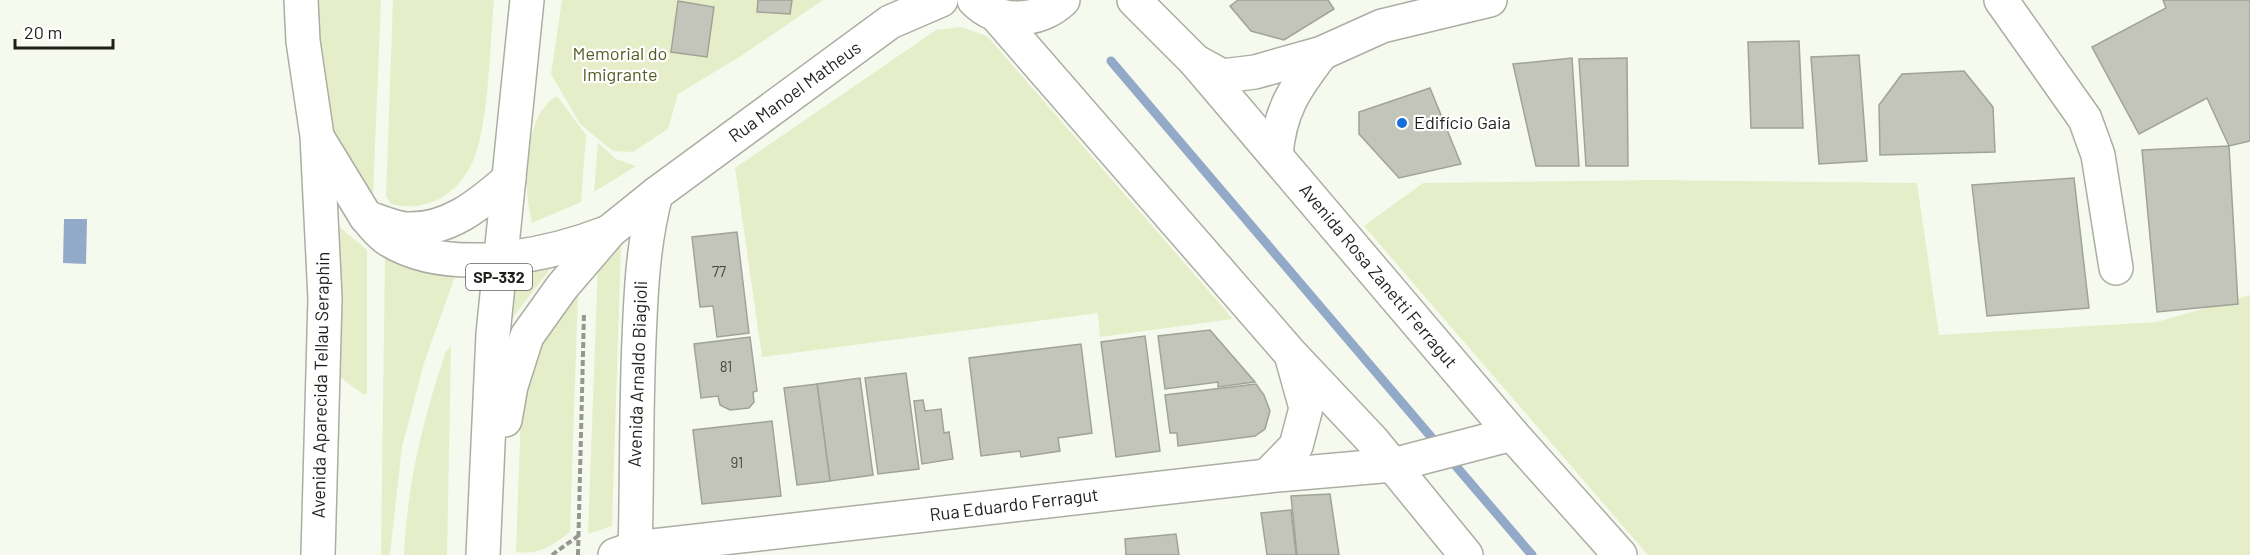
<svg xmlns="http://www.w3.org/2000/svg" width="2250" height="555" viewBox="0 0 2250 555" font-family="Barlow,sans-serif">
<style>
.green{fill:#e6eec9}
.water{fill:#93a9c8}
.lines{fill:none;stroke-linecap:round;stroke-linejoin:round}
.stream{stroke:#93a9c8;stroke-width:9}
.building{fill:#c3c5ba;stroke:#a0a398;stroke-width:1.5}
.minor-casing{stroke:#abaea3;stroke-width:36}
.secondary-casing{stroke:#abaea3;stroke-width:36}
.primary-casing{stroke:#abaea3;stroke-width:36}
.path{stroke:#96988f;stroke-width:4;stroke-dasharray:6 3;stroke-linecap:butt}
.minor{stroke:#fff;stroke-width:33}
.secondary{stroke:#fff;stroke-width:33}
.primary{stroke:#fff;stroke-width:33}
.poi-dot{fill:#166ed8;stroke:#fff;stroke-width:2}
.labels{text-anchor:middle;stroke-width:4.5;stroke-linejoin:round;paint-order:stroke}
.number-label{font-size:15px;fill:#474843}
.shield{fill:#fff;stroke:#62625f;stroke-width:1.5}
.shield-label{font-size:16px;font-weight:bold;fill:#1e1f1b}
.park-label{font-size:18px;fill:#535c22;stroke:#fff}
.street-label{font-size:18px;fill:#1e1f1b;stroke:#fff}
.poi-label{font-size:18px;fill:#1e1f1b;stroke:#fff;text-anchor:start}
</style>
<rect width="100%" height="100%" fill="#f6f9ed"/>
<!-- green -->
<g class="green">
<polygon points="317,0 381,0 373,196 338,157 324,98"/>
<path d="M393 0H494C490 44 489 116 475 156 462 192 428 214 391 204L386 196Z"/>
<polygon points="562,0 823,0 741,56 678,94 668,129 633,152 613,151 580,124 551,74"/>
<polygon points="961,27 987,36 1233,319 1100,337 1098,313 762,357 735,168 936,30"/>
<path d="M557 96 586 135 581 202 532 223C523 190 522 116 557 96Z"/>
<polygon points="598,143 616,159 636,166 594,192"/>
<polygon points="1656,180 1917,183 1939,335 2157,322 2250,295 2250,555 1648,555 1364,226 1423,183"/>
<polygon points="330,219 367,250 367,393 364,395 336,374"/>
<polygon points="616,244 621,246 612,526 588,534 598,264"/>
<path d="M385 257C411 269 431 270 458 268L424 363 402 447 390 555H381Z"/>
<polygon points="554,264 510,321 513,273"/>
<path d="M578 292 570 532C552 546 540 555 516 552L521 412 536 349Z"/>
<path d="M451 346 447 555H404C407 484 423 419 446 351Z"/>
</g>
<!-- water -->
<polygon class="water" points="64,219 87,219 86,264 63,263"/>
<g class="lines">
<!-- stream -->
<g class="stream">
<polyline points="1111,61 1438,445"/>
<polyline points="1449,458 1532,555"/>
</g>
</g>
<!-- building -->
<g class="building">
<polygon points="758,0 792,0 790,14 757,12"/>
<polygon points="1238,0 1328,0 1334,9 1284,40 1251,31 1230,6"/>
<polygon points="2163,0 2250,0 2250,141 2229,146 2207,98 2139,134 2092,47 2166,8"/>
<polygon points="678,1 714,7 707,57 671,52"/>
<polygon points="1799,41 1803,128 1751,128 1748,42"/>
<polygon points="1859,55 1867,161 1819,164 1811,57"/>
<polygon points="1572,58 1579,166 1536,166 1513,64"/>
<polygon points="1627,58 1628,166 1586,166 1579,59"/>
<polygon points="1964,71 1993,107 1995,152 1880,155 1879,105 1902,74"/>
<polygon points="1430,88 1461,164 1399,178 1359,134 1359,112"/>
<polygon points="2229,146 2238,304 2157,312 2142,150"/>
<polygon points="2074,178 2089,308 1987,316 1972,185"/>
<polygon points="737,232 749,333 717,337 713,306 700,307 692,237"/>
<polygon points="1210,330 1255,382 1218,387 1218,382 1165,389 1158,336"/>
<polygon points="1145,336 1160,451 1116,457 1101,342"/>
<polygon points="750,337 757,391 753,392 754,402 749,408 730,410 720,405 718,396 701,398 694,344"/>
<polygon points="1081,344 1092,433 1058,438 1060,451 1021,457 1020,451 981,456 969,358"/>
<polygon points="906,373 919,469 878,474 865,378"/>
<polygon points="860,378 873,475 830,481 817,384"/>
<polygon points="817,384 830,481 797,485 784,388"/>
<polygon points="1256,384 1264,395 1270,411 1265,429 1255,436 1178,446 1177,433 1170,433 1165,395"/>
<polygon points="923,400 925,411 941,409 944,433 949,432 953,459 922,464 914,401"/>
<polygon points="772,421 781,496 702,504 693,430"/>
<polygon points="1330,494 1339,555 1297,555 1291,496"/>
<polygon points="1291,510 1296,555 1267,555 1261,513"/>
<polygon points="1176,534 1179,555 1126,555 1125,539"/>
</g>
<g class="lines">
<defs>
<g id="minor">
<polyline points="2001,0 2085,119 2098,155 2116,268"/>
<polyline points="1195,61 1222,76 1255,72 1322,53 1382,26 1490,0"/>
<path d="M1276 156C1279 111 1295 88 1322 53"/>
</g>
<g id="secondary">
<path d="M974 0C998 25 1039 23 1063 0"/>
<polyline points="1134,0 1195,61 1512,434 1620,555"/>
<polyline points="996,15 1290,353 1372,440 1466,555"/>
<polyline points="1267,476 1296,446 1306,408 1292,358"/>
<polyline points="615,555 635,548 1267,476 1393,465 1512,434"/>
<path d="M635 555C637 483 636 411 639 340 641 290 643 243 656 194L890 22 941 0"/>
</g>
<g id="primary">
<polyline points="301,0 303,41 317,136 325,298 318,555"/>
<path d="M319 140 366 217C378 221 394 228 406 229 448 231 479 205 509 179"/>
<path d="M366 217C373 225 380 235 389 240 450 277 547 256 609 232"/>
<polyline points="505,420 511,386 527,336 562,287 610,231 656,194"/>
<polyline points="483,555 493,334 527,0"/>
</g>
</defs>
<!-- minor casing -->
<use href="#minor" class="minor-casing"/>
<!-- secondary casing -->
<use href="#secondary" class="secondary-casing"/>
<!-- primary casing -->
<use href="#primary" class="primary-casing"/>
<!-- path -->
<g class="path">
<polyline points="552,555 578,536"/>
<polyline points="578,555 584,313"/>
</g>
<!-- minor -->
<use href="#minor" class="minor"/>
<!-- secondary -->
<use href="#secondary" class="secondary"/>
<!-- primary -->
<use href="#primary" class="primary"/>
</g>
<!-- markers -->
<circle class="poi-dot" cx="1402" cy="123" r="6"/>
<g class="labels">
<!-- number labels -->
<g class="number-label">
<text x="719" y="277">77</text>
<text x="726" y="372">81</text>
<text x="737" y="468">91</text>
</g>
<!-- shield labels -->
<rect class="shield" x="466" y="264" width="66" height="26" rx="4.5"/>
<g class="shield-label">
<text x="499" y="283">SP-332</text>
</g>
<!-- park labels -->
<g class="park-label">
<text x="620" y="60">Memorial do<tspan x="620" dy="21">Imigrante</tspan></text>
</g>
<!-- street labels -->
<g class="street-label">
<text transform="translate(795 92) rotate(-36)" y="6">Rua Manoel Matheus</text>
<text transform="translate(1378 276) rotate(50)" y="6">Avenida Rosa Zanetti Ferragut</text>
<text transform="translate(638 374) rotate(-88)" y="6">Avenida Arnaldo Biagioli</text>
<text transform="translate(321 385) rotate(-89)" y="6">Avenida Aparecida Tellau Seraphin</text>
<text transform="translate(1014 505) rotate(-7)" y="6">Rua Eduardo Ferragut</text>
</g>
<!-- poi labels -->
<g class="poi-label">
<text x="1414" y="129">Edifício Gaia</text>
</g>
</g>
<!-- scale -->
<path d="M15 39v9h98v-9" fill="none" stroke="#1e1f1b" stroke-width="3"/>
<text x="24" y="39" font-size="18" fill="#1e1f1b" stroke="#ffffff" stroke-width="4.5" paint-order="stroke">20 m</text>
</svg>
